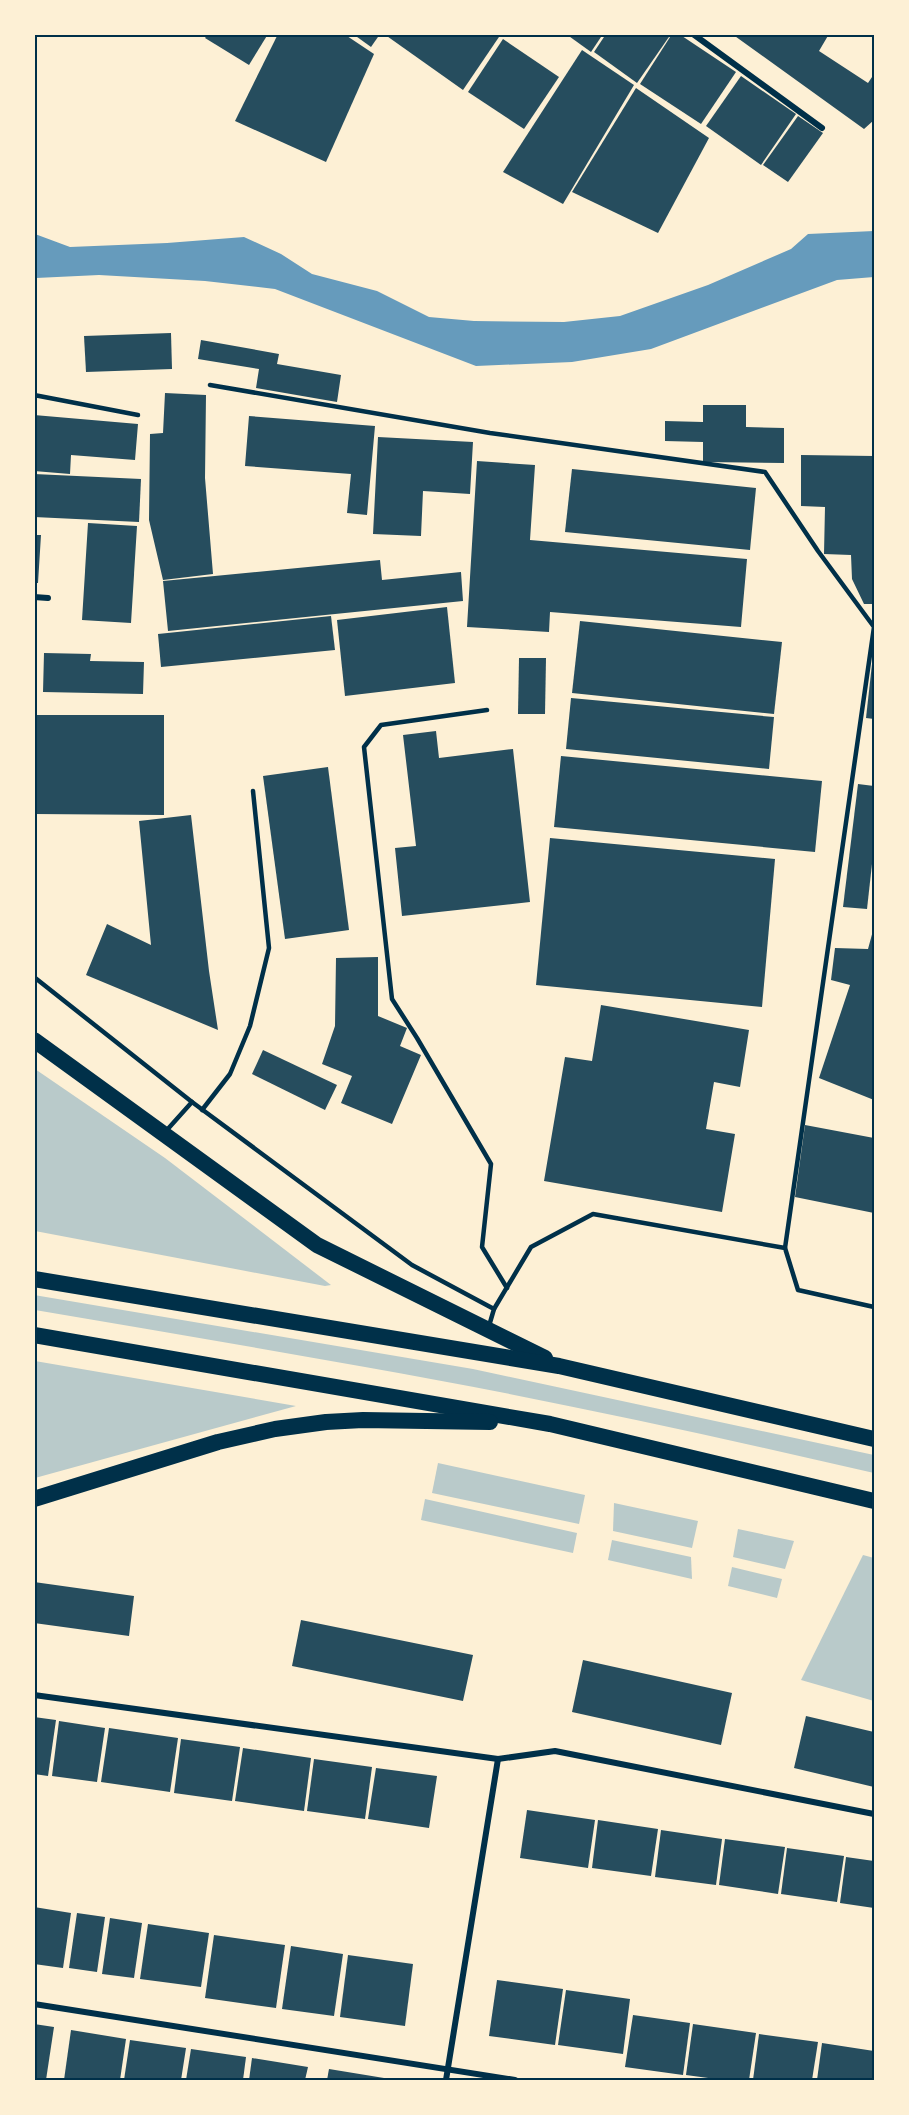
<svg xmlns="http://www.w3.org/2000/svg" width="909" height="2115" viewBox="0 0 909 2115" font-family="Ubuntu,sans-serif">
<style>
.green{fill:#b9caca}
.water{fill:#669bbc}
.building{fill:#264d5e}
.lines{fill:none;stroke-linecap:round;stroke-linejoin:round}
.service{stroke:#003049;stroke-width:4.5}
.minor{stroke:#003049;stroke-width:6}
.trunk{stroke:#003049;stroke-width:16}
.neatline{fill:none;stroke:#003049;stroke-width:2}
</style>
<rect width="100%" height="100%" fill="#fdf0d5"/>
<!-- green -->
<g class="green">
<polygon points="35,1069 165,1158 331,1285 325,1286 35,1231"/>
<path d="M34 1295 473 1369 874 1455V1473C705 1434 536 1397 365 1367 255 1347 145 1329 35 1310Z"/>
<polygon points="35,1361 296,1406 35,1478"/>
<polygon points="438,1463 585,1495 579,1524 432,1493"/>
<polygon points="425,1499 577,1533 573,1553 421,1520"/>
<polygon points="614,1503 698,1521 692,1548 613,1531"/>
<polygon points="738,1529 794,1541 785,1569 733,1557"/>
<polygon points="612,1540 691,1557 692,1579 608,1560"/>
<polygon points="863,1555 874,1558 874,1701 801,1680"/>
<polygon points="732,1567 782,1579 777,1598 728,1586"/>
</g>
<!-- water -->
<polygon class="water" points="874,231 874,277 837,280 651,349 572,362 476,366 275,289 205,281 99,275 36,278 35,277 35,234 70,247 167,243 244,237 281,254 312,274 377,291 429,317 474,321 564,322 620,316 708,285 791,249 808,234"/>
<!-- building -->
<g class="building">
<polygon points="208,34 268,34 249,65 205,38"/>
<polygon points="278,34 344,34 374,54 326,162 235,121"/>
<polygon points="353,34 380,34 371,47"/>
<polygon points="384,34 501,34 463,90"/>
<polygon points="566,34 603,34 591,52"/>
<polygon points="606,34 671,34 637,83 594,52"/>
<polygon points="672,34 679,34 736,72 701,124 640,84"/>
<polygon points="732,34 829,34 819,51 868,83 874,74 874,120 864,129"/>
<polygon points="503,39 559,77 524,129 468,92"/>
<polygon points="582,50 634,85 563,204 503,172"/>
<polygon points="741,76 796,114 761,165 706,126"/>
<polygon points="636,88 709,138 658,233 572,192"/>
<polygon points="798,116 823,133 788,182 763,165"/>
<polygon points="171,333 172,369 86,372 84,336"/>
<polygon points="201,340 279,354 277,364 341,375 337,402 256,388 259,369 198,359"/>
<polygon points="165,393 206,395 205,478 213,574 163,580 149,520 150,434 163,433"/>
<polygon points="703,405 746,405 746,427 784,428 784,463 703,462 703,442 665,441 665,421 703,422"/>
<polygon points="34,415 138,424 135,460 71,455 70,474 34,471"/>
<polygon points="249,416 375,426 367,515 347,513 351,474 245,466"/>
<polygon points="378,437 473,442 470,494 423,491 421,536 373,534"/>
<polygon points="801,455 874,456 874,604 864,604 852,579 851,555 824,554 825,507 801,506"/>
<polygon points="477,461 535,465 530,540 747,559 741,627 550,612 549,632 467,627"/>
<polygon points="572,469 756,488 750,550 565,532"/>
<polygon points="34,474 141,479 139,522 34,517"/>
<polygon points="88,523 137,526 131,623 82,620"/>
<polygon points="34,535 41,535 38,583 34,583"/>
<polygon points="380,560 382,580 461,572 463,601 168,631 163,581"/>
<polygon points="447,607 455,683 345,696 337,620"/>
<polygon points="331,616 335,650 161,667 158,634"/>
<polygon points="580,621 782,642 774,714 572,693"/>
<polygon points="44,653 91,654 90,661 144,662 143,694 43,692"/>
<polygon points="873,655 874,655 874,719 866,718"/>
<polygon points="519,658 546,658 545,714 518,714"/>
<polygon points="571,698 774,717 769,769 566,749"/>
<polygon points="34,715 164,715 164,815 34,814"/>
<polygon points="436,731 439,758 513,749 530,902 402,916 395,848 416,846 403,735"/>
<polygon points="561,756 822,781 815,852 554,827"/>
<polygon points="328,767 349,930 285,939 263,776"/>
<polygon points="858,784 874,786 874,846 867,909 843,907"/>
<polygon points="191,815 209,971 218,1030 86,975 107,924 151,945 139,821"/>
<polygon points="550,838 775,859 762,1007 536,985"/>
<polygon points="34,893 37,893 37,945 34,944"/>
<polygon points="874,927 874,1100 819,1078 850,985 831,980 835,948 868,949"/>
<polygon points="378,957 378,1016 407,1028 400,1046 421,1055 392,1124 341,1103 352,1076 322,1064 335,1026 336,958"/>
<polygon points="601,1005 749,1030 740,1087 714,1082 706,1129 735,1134 722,1212 544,1181 565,1057 592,1061"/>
<polygon points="263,1050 337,1085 325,1110 252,1074"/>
<polygon points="805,1125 874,1138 874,1213 795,1197"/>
<polygon points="34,1582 134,1596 129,1636 34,1623"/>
<polygon points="301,1620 473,1655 463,1701 292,1666"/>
<polygon points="583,1660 732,1693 721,1745 572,1712"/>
<polygon points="806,1716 874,1732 874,1787 794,1768"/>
<polygon points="34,1717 56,1720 48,1776 34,1774"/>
<polygon points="59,1721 105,1728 97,1782 52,1776"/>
<polygon points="109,1728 178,1738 170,1792 101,1782"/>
<polygon points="181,1739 240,1747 232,1801 174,1793"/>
<polygon points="243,1748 311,1758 304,1811 235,1801"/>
<polygon points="314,1759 372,1767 365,1819 307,1811"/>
<polygon points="376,1768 437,1776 429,1828 368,1819"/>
<polygon points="527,1810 595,1820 588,1868 520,1858"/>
<polygon points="598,1820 658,1829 651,1876 592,1868"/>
<polygon points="661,1830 722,1839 716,1885 655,1877"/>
<polygon points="725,1839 785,1847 778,1894 719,1885"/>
<polygon points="787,1848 844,1856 837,1902 781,1894"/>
<polygon points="846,1857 874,1861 874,1908 840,1903"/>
<polygon points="34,1907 71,1913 63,1968 34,1964"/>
<polygon points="77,1913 105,1917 97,1972 69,1968"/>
<polygon points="110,1918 142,1923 134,1978 102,1974"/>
<polygon points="148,1924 209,1933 201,1987 140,1979"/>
<polygon points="214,1935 285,1945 276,2008 205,1998"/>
<polygon points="291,1946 343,1954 334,2016 282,2009"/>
<polygon points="348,1955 413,1964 405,2026 340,2017"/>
<polygon points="497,1980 563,1989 555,2045 489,2036"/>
<polygon points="566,1990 630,1999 623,2054 558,2045"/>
<polygon points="633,2015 690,2023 683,2075 625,2067"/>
<polygon points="34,2024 54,2027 46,2080 34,2080"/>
<polygon points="693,2024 756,2033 749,2080 723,2080 686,2075"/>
<polygon points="71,2030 126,2039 120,2080 64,2080"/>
<polygon points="759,2034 818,2042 812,2080 753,2080"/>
<polygon points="130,2040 186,2048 181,2080 124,2080"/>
<polygon points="822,2043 874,2051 874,2080 817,2080"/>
<polygon points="191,2049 246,2057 243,2080 186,2080"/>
<polygon points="252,2058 308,2067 305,2080 249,2080"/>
<polygon points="329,2069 384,2078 384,2080 327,2080"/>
</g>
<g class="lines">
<!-- service -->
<g class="service">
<polyline points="210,385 490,433 765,472 818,551 874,627 785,1248"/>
<polyline points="34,395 138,415"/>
<polyline points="487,710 381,725 364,747 392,999 417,1038 491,1164 482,1247 507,1288"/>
<polyline points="34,977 192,1102 412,1265 494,1309 489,1326"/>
<polyline points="202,1110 230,1074 250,1026 269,948 253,791"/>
<polyline points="166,1131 192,1102"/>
<polyline points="494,1309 531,1247 593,1214 785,1248 798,1290 874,1307"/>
</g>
<!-- minor -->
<g class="minor">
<polyline points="693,34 822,128"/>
<polyline points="34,597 48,598"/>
<polyline points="34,1695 498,1759 555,1751 874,1814"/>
<polyline points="34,2004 515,2080"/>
<polyline points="446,2080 498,1759"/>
</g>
<!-- trunk -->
<g class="trunk">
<polyline points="34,1040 317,1245 545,1358"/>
<polyline points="34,1279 559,1366 874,1439"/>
<polyline points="34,1335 550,1424 874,1501"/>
<polyline points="34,1499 218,1442 275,1429 326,1422 363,1420 490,1422"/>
</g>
</g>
<!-- border -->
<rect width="909" height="2115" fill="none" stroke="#fdf0d5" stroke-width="72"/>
<rect x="36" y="36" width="837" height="2043" class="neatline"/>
</svg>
